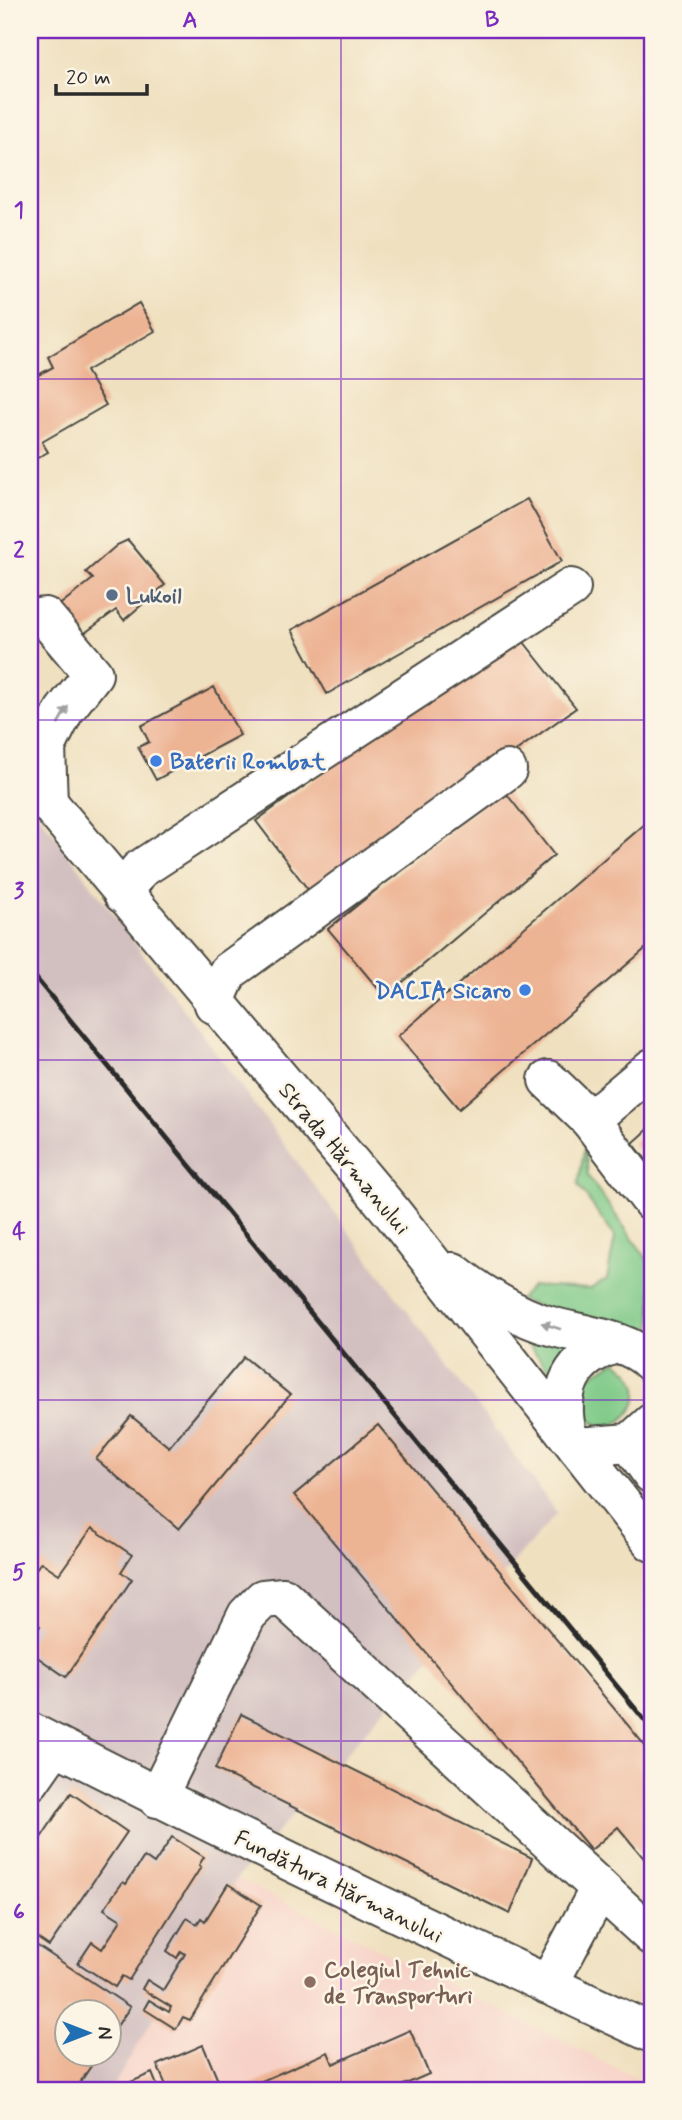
<svg xmlns="http://www.w3.org/2000/svg" width="682" height="2120" viewBox="0 0 682 2120" font-family="Mynerve,sans-serif">
<style>
.built{fill:#f7d1c7}
.industrial{fill:#d2bfc0;fill-rule:evenodd}
.green{fill:#7ec987;stroke:#547a59;stroke-width:2}
.building{fill:#edb494}
.lines{fill:none;stroke-linecap:round;stroke-linejoin:round}
.minor-casing{stroke:#484641;stroke-width:42}
.major-casing{stroke:#484641;stroke-width:42}
.minor{stroke:#fff;stroke-width:38}
.major{stroke:#fff;stroke-width:38}
.rail{stroke:#2b2b2b;stroke-width:5}
.oneway{fill:#a0a0a0}
.grid{fill:none;stroke:#7b2cbf;stroke-width:2;stroke-opacity:0.55}
.service-dot{fill:#5c6f8a;stroke:#fcf5e5;stroke-width:2.5}
.shop-dot{fill:#3f7fe0;stroke:#fcf5e5;stroke-width:2.5}
.education-dot{fill:#8d6e63;stroke:#fcf5e5;stroke-width:2.5}
.labels{text-anchor:middle;stroke-width:5;stroke-linejoin:round;paint-order:stroke}
.service-label{font-size:23px;font-weight:bold;fill:#4e5e75;stroke:#fcf5e5;text-anchor:start}
.shop-label{font-size:23px;font-weight:bold;fill:#366cbe;stroke:#fcf5e5;text-anchor:start}
.street-label{font-size:23px;fill:#2b2b2b;stroke:#fcf5e5}
.education-label{font-size:23px;font-weight:bold;fill:#785e54;stroke:#fcf5e5;text-anchor:start}
.neatline{fill:none;stroke:#7b2cbf;stroke-width:2.5}
.grid-label{font-size:23px;text-anchor:middle;font-weight:bold;fill:#7b2cbf}
</style>
<rect width="100%" height="100%" fill="#fcf5e5"/>
<filter id="ink" filterUnits="userSpaceOnUse"><feTurbulence type="fractalNoise" baseFrequency=".0143" numOctaves="2"/><feDisplacementMap in="SourceGraphic" scale="14" xChannelSelector="R" yChannelSelector="G"/><feConvolveMatrix kernelMatrix="1 2 1 2 8 2 1 2 1" color-interpolation-filters="sRGB"/></filter>
<filter id="wash" filterUnits="userSpaceOnUse"><feTurbulence type="fractalNoise" baseFrequency=".00686" numOctaves="4" result="noise"/><feDisplacementMap in="SourceGraphic" scale="28" xChannelSelector="R" yChannelSelector="G"/><feGaussianBlur stdDeviation="1.57" result="paint"/><feColorMatrix in="noise" values="0 0 0 0 0 0 0 0 0 0 0 0 0 0 0 0 0 1.4 0 .05"/><feComposite in="paint" operator="in"/></filter>
<g filter="url(#wash)">
<rect width="100%" height="100%" fill="#efe0bf"/>
<!-- built -->
<polygon class="built" points="237,1878 652,2086 652,2090 111,2090"/>
<!-- industrial -->
<path class="industrial" d="M30 802 557 1513 237 1878 111 2090H30ZM66 2011H108V2054H66Z"/>
<!-- green -->
<g class="green">
<polygon points="585,1145 588,1176 652,1266 652,1333 609,1328 519,1300 532,1286 590,1289 607,1279 615,1237 578,1185"/>
<polygon points="518,1332 580,1344 554,1376"/>
<path d="M615 1361C682 1399 577 1474 581 1382Z"/>
</g>
<g id="blocks">
<!-- building -->
<g class="building">
<polygon points="139,303 155,331 86,371 106,405 42,442 48,452 30,462 30,373 33,378 53,367 48,357"/>
<polygon points="527,499 562,561 327,694 292,630"/>
<polygon points="128,540 165,585 124,620 116,610 52,657 31,627 93,579 86,572 117,545"/>
<polygon points="516,632 576,708 313,896 256,821"/>
<polygon points="214,687 240,735 156,780 138,747 149,742 141,726"/>
<polygon points="502,788 554,855 385,997 328,929"/>
<polygon points="652,818 652,943 459,1109 398,1036"/>
<polygon points="652,1126 652,1167 633,1143"/>
<polygon points="244,1357 290,1395 179,1529 96,1459 131,1416 169,1447"/>
<polygon points="378,1425 652,1754 652,1868 618,1827 591,1850 294,1495"/>
<polygon points="92,1528 132,1555 121,1572 132,1579 66,1677 30,1652 30,1642 40,1626 30,1619 30,1565 36,1569 41,1562 59,1574"/>
<polygon points="241,1714 532,1858 510,1914 215,1769"/>
<polygon points="71,1793 127,1832 49,1946 30,1933 30,1854"/>
<polygon points="172,1837 204,1857 199,1865 201,1867 129,1980 122,1976 115,1987 78,1963 92,1942 102,1949 121,1920 104,1909 112,1897 123,1882 126,1884 144,1857 154,1864"/>
<polygon points="228,1884 261,1905 190,2020 183,2017 176,2029 144,2009 149,2000 169,2012 171,2007 142,1989 147,1980 163,1990 185,1954 181,1951 177,1958 167,1951 187,1918 197,1924 201,1918 205,1921"/>
<polygon points="30,1941 130,2007 108,2039 108,2011 66,2011 66,2054 99,2054 75,2090 30,2090"/>
<polygon points="410,2030 429,2074 392,2090 241,2090 328,2052 333,2064"/>
<polygon points="203,2045 222,2090 168,2090 157,2065"/>
<polygon points="152,2073 159,2090 112,2090"/>
</g>
</g>
</g>
<g filter="url(#ink)">
<use href="#blocks" fill-opacity="0" stroke="#484641" stroke-width="2"/>
<g class="lines">
<defs>
<g id="minor">
<polyline points="30,619 45,617 93,674 64,711 46,747 48,804"/>
<polyline points="123,894 139,870 571,588"/>
<polyline points="214,1004 228,972 507,770"/>
<polyline points="652,1068 590,1120 652,1202"/>
<polyline points="548,1080 590,1120"/>
<polyline points="630,1443 652,1474"/>
<polyline points="577,1447 630,1443 652,1423"/>
<polyline points="30,1781 55,1745"/>
<polyline points="157,1798 247,1615 263,1599 283,1597 652,1936"/>
<polyline points="548,1985 600,1888"/>
</g>
<g id="major">
<polyline points="30,781 391,1211 652,1542"/>
<path d="M453 1272C479 1293 515 1315 547 1325 580 1335 628 1338 652 1363"/>
<path d="M567 1434C557 1390 570 1357 616 1344"/>
<path d="M30 1732C235 1837 443 1936 652 2033"/>
</g>
</defs>
<!-- minor casing -->
<use href="#minor" class="minor-casing"/>
<!-- major casing -->
<use href="#major" class="major-casing"/>
<!-- minor -->
<use href="#minor" class="minor"/>
<!-- major -->
<use href="#major" class="major"/>
<!-- rail -->
<polyline class="rail" points="30,971 652,1729"/>
</g>
<!-- one-way arrows -->
<defs><path id="oneway-solid" d="M-6-.8H1V-3.2L6.5 0L1 3.2V.8H-6Z" transform="scale(1.75)"/></defs>
<g class="oneway">
<use href="#oneway-solid" transform="translate(63 715) rotate(-60)"/>
<use href="#oneway-solid" transform="translate(551 1326) rotate(-162)"/>
</g>
</g>
<!-- grid -->
<path class="grid" d="M341 30V2090M30 379H652M30 720H652M30 1060H652M30 1400H652M30 1741H652"/>
<!-- markers -->
<circle class="service-dot" cx="112" cy="595" r="7"/>
<g class="shop-dot">
<circle cx="156" cy="761" r="7"/>
<circle cx="525" cy="990" r="7"/>
</g>
<circle class="education-dot" cx="310" cy="1982" r="7"/>
<g class="labels">
<!-- service labels -->
<g class="service-label">
<text x="126" y="603">Lukoil</text>
</g>
<!-- shop labels -->
<g class="shop-label">
<text x="170" y="769">Baterii Rombat</text>
<text x="511" y="998" text-anchor="end">DACIA Sicaro</text>
</g>
<!-- street labels -->
<g class="street-label">
<text transform="translate(345 1158) rotate(50)" y="8">Strada Hărmanului</text>
<text transform="translate(339 1886) rotate(26)" y="8">Fundătura Hărmanului</text>
</g>
<!-- education labels -->
<g class="education-label">
<text x="324" y="1977">Colegiul Tehnic<tspan x="324" dy="26">de Transporturi</tspan></text>
</g>
</g>
<!-- margin -->
<rect width="682" height="2120" fill="none" stroke="#fcf5e5" stroke-width="77"/>
<!-- north arrow -->
<g transform="translate(88 2033) rotate(90)"><circle r="33" fill="#fcf5e5" stroke="#a8a49b" stroke-width="2"/>
<path d="M0-5L12 26L0 18L-12 26Z" fill="#1f6fb2"/>
<text y="-10" font-size="19" font-weight="bold" text-anchor="middle" fill="#2b2b2b">N</text>
</g>
<!-- scale -->
<path d="M56 84v10h91v-10" fill="none" stroke="#2b2b2b" stroke-width="3.5"/>
<text x="66" y="84" font-size="21" fill="#2b2b2b" stroke="#fcf5e5" stroke-width="5" paint-order="stroke">20 m</text>
<rect x="38" y="38" width="606" height="2044" class="neatline"/>
<g class="grid-label">
<text x="190" y="27">A</text>
<text x="492" y="27">B</text>
<text x="19" y="217">1</text>
<text x="19" y="557">2</text>
<text x="19" y="898">3</text>
<text x="19" y="1238">4</text>
<text x="19" y="1579">5</text>
<text x="19" y="1919">6</text>
</g>
</svg>
